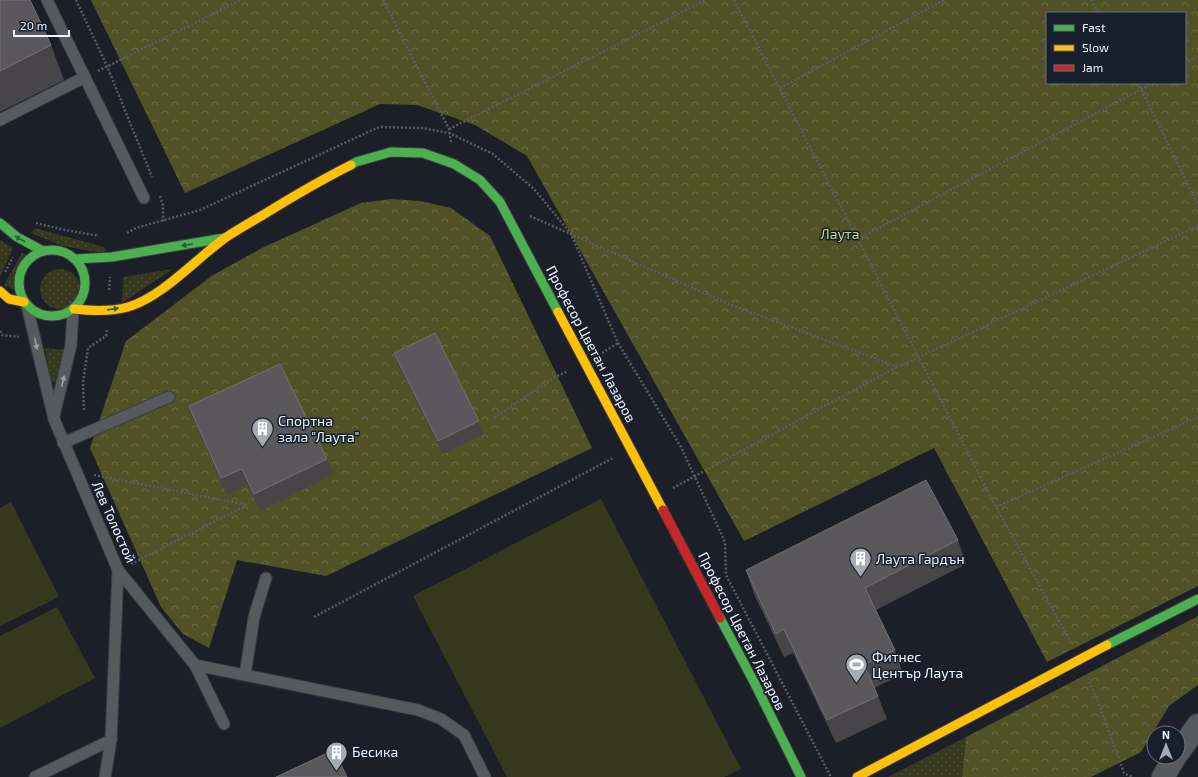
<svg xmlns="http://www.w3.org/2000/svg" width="1198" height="777" viewBox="0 0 1198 777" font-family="'Exo 2',sans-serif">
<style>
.grass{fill:url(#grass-dots)}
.forest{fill:url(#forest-crowns);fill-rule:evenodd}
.pitch{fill:#36381d}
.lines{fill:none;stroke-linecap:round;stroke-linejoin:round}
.lane-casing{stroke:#3a3c43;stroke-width:13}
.street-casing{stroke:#3a3c43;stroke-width:24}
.fast-casing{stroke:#3a3c43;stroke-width:11}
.slow-casing{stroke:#3a3c43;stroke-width:11}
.jam-casing{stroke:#3a3c43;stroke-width:11}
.path{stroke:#595c62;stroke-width:2.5;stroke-dasharray:2 2;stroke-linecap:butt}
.lane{stroke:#56595e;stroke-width:11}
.street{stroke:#56595e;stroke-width:22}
.fast{stroke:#4caf50;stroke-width:9}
.slow{stroke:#ffc107;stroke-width:9}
.jam{stroke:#c62828;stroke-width:9}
.wall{fill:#484549}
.building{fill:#5a585c;stroke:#717176}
.oneway{fill:#2f5f3c}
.oneway2{fill:#9b9fa6}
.labels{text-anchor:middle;stroke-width:3;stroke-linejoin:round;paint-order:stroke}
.park-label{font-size:14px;fill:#d0d583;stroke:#171e2c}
.street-label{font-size:14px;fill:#f0f5ff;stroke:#171e2c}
.poi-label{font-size:14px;fill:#f0f5ff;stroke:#171e2c;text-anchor:start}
</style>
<defs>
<pattern id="grass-dots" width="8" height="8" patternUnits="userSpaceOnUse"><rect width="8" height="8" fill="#36381d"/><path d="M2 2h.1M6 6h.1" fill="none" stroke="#4a4c34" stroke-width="1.8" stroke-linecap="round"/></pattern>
<pattern id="forest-crowns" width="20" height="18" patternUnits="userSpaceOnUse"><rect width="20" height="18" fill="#505225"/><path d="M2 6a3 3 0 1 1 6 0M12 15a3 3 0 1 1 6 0" fill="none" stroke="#6a6c46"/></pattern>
</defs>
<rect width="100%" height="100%" fill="#1c1f27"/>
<!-- grass -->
<g class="grass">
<polygon points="35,228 104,247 107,254 63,246 31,233"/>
<polygon points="0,240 13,248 0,277"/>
<polygon points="22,253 29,255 18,271 14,290 4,285"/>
<circle cx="60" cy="289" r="20"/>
<polygon points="173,269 122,303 123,277"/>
<polygon points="45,348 65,350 55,382 51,381"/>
<polygon points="966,737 962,777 888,777"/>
</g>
<!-- forest -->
<g class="forest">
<path d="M91 0H1198V586L1047 662 934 448 744 541 527 156 475 125 417 105 380 104 185 193ZM1047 13H1185V83H1047Z"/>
<polygon points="391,199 420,201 451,208 490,236 592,448 326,576 237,560 209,648 183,634 161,607 90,448 126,341 213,275 264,247 361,203"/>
<polygon points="1198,616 1198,685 1169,706 1141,752 1091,777 962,777 966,737"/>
</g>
<!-- pitch -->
<g class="pitch">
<polygon points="601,499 741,769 724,777 507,777 413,596"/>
<polygon points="11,502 59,597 0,626 0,508"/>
<polygon points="57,607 95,678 0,728 0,636"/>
</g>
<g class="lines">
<defs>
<g id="lane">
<polyline points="47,0 144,198"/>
<polyline points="0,120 85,77"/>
<polyline points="27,306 54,419 118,570 195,665 224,724"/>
<polyline points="54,416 71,345 73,311"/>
<polyline points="63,443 169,397"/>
<polyline points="195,665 418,710 441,719 464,735 485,777"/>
<polyline points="245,675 254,617 266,578"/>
<polyline points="35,777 111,740"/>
<polyline points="105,777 111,740 118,570"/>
</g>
<g id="street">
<polyline points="1178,753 1198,725"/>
<polyline points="1163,777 1175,757"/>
</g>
<g id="fast">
<polyline points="351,165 356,162 391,152 423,153 454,164 480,180 500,202 558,312"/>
<polyline points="0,223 17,237 43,251"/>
<circle cx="52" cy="283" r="33"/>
<polyline points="76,259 112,257 224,238"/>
<polyline points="720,618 755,684 801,777"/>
<polyline points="1107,645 1198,599"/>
</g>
<g id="slow">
<polyline points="0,291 9,299 24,302"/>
<path d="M74 309C92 311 111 312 128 307 162 297 196 259 225 238 237 230 251 222 263 215 292 197 321 180 351 165"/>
<polyline points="558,312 663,510"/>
<polyline points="857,777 1107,645"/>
</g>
<polyline id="jam" points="663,510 720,618"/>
</defs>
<!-- lane casing -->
<use href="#lane" class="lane-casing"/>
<!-- street casing -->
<use href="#street" class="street-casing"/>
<!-- fast casing -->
<use href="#fast" class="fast-casing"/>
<!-- slow casing -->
<use href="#slow" class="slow-casing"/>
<!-- jam casing -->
<use href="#jam" class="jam-casing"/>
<!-- path -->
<g class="path">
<polyline points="76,0 107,66 152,177"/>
<polyline points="383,0 449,129 451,142"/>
<polyline points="734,0 996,507 1071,643"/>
<polyline points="1091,0 1099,13"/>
<polyline points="1185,64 1198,56"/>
<polyline points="98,71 241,0"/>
<polyline points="1138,83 1198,205"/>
<polyline points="780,88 944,0"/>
<polyline points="449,129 706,0"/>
<polyline points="160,196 163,205 163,221"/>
<polyline points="530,216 729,304 898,367 1198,226"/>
<polyline points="36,223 60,229 99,236"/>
<polyline points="127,233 136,228 200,210 379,127 422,128 449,133 493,154 534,189 571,234 618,343 681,447 725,542 726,575 831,777"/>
<polyline points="858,239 1153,83"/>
<polyline points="5,272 13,257"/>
<polyline points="109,290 110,277"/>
<polyline points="0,331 2,335 19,337"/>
<polyline points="602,353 618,343"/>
<polyline points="84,410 83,383 88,348 106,336 107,329"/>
<polyline points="494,418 555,377 568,371"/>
<polyline points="94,475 247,505 131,564"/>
<polyline points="673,488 897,367"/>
<polyline points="996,507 1198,417"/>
<polyline points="314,617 613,458"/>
<polyline points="1088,678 1098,702 1124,773 1132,777"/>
</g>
<!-- lane -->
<use href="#lane" class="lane"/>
<!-- street -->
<use href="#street" class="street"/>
<!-- fast -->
<use href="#fast" class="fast"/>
<!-- slow -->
<use href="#slow" class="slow"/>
<!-- jam -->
<use href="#jam" class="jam"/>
</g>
<!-- wall -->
<g class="wall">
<polygon points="0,0 51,45 64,80 0,112"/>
<polygon points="394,353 479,421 483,434 443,454 399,366"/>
<polygon points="189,406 327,459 333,475 260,511 248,485 227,495 195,423"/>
<polygon points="958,540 966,564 876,610 895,650 903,674 874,688 878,696 887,719 836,743 793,653 784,657 754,594 746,570"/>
</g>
<!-- building -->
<g class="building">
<polygon points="0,0 30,0 51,45 0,71"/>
<polygon points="435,333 479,421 438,441 394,353"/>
<polygon points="280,364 327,459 254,494 242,469 221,478 189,406"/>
<polygon points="926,480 958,540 865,588 895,650 864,665 878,696 827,720 784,629 776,634 746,570"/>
<polygon points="334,750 347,777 276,777"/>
</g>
<!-- one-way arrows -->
<defs><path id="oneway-solid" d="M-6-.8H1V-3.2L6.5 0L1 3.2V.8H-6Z"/></defs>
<g class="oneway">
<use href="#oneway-solid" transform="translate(20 239) rotate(-150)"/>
<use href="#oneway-solid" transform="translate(187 245) rotate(171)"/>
<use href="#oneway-solid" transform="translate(113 309) rotate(-8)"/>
</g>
<g class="oneway2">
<use href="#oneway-solid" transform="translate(36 344) rotate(78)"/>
<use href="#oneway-solid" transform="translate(63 381) rotate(-77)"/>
</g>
<!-- icons -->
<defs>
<symbol id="building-pin" viewBox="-11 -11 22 30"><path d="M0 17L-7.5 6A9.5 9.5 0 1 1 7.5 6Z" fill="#a6aab3" stroke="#171e2c"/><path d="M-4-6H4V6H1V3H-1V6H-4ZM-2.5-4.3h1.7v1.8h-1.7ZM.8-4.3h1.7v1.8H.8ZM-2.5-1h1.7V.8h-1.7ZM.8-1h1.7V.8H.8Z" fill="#fff"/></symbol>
<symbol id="stadium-pin" viewBox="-11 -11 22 30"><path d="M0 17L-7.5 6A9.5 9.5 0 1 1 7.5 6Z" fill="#a6aab3" stroke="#171e2c"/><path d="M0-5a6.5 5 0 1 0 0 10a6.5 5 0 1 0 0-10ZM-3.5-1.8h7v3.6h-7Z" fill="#fff"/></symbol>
</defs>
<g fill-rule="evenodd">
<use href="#building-pin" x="250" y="416" width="25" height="34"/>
<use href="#building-pin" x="848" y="546" width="25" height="34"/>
<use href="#stadium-pin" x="844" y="652" width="25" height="34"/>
<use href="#building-pin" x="324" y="740" width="25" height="34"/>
</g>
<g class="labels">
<!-- park labels -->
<g class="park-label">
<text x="840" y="239">Лаута</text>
</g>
<!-- street labels -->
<g class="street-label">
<text transform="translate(591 344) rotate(62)" y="5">Професор Цветан Лазаров</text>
<text transform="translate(114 522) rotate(66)" y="5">Лев Толостой</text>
<text transform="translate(742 631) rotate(63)" y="5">Професор Цветан Лазаров</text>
</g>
<!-- poi labels -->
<g class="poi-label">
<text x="278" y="426">Спортна<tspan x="278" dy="16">зала "Лаута"</tspan></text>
<text x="876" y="564">Лаута Гардън</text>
<text x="872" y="662">Фитнес<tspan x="872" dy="16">Център Лаута</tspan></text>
<text x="352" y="757">Бесика</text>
</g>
</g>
<!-- legend -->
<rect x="1046" y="12" width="140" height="72" fill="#171e2c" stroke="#6e7480"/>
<rect x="1054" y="25" width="20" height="6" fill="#4caf50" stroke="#6e7480"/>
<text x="1082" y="32" font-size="12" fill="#f0f5ff">Fast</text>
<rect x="1054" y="45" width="20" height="6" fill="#ffc107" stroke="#6e7480"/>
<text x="1082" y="52" font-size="12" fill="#f0f5ff">Slow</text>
<rect x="1054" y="65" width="20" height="6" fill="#c62828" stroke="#6e7480"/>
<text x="1082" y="72" font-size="12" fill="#f0f5ff">Jam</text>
<!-- north arrow -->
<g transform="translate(1166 745)"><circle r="19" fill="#171e2c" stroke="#6e7480"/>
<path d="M0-3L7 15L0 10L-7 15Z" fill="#a6aab3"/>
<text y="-6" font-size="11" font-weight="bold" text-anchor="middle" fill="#f0f5ff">N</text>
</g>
<!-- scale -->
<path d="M14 30v6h55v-6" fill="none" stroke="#f0f5ff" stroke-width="2"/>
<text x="20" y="30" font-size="12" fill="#f0f5ff" stroke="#171e2c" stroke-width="3" paint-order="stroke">20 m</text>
</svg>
